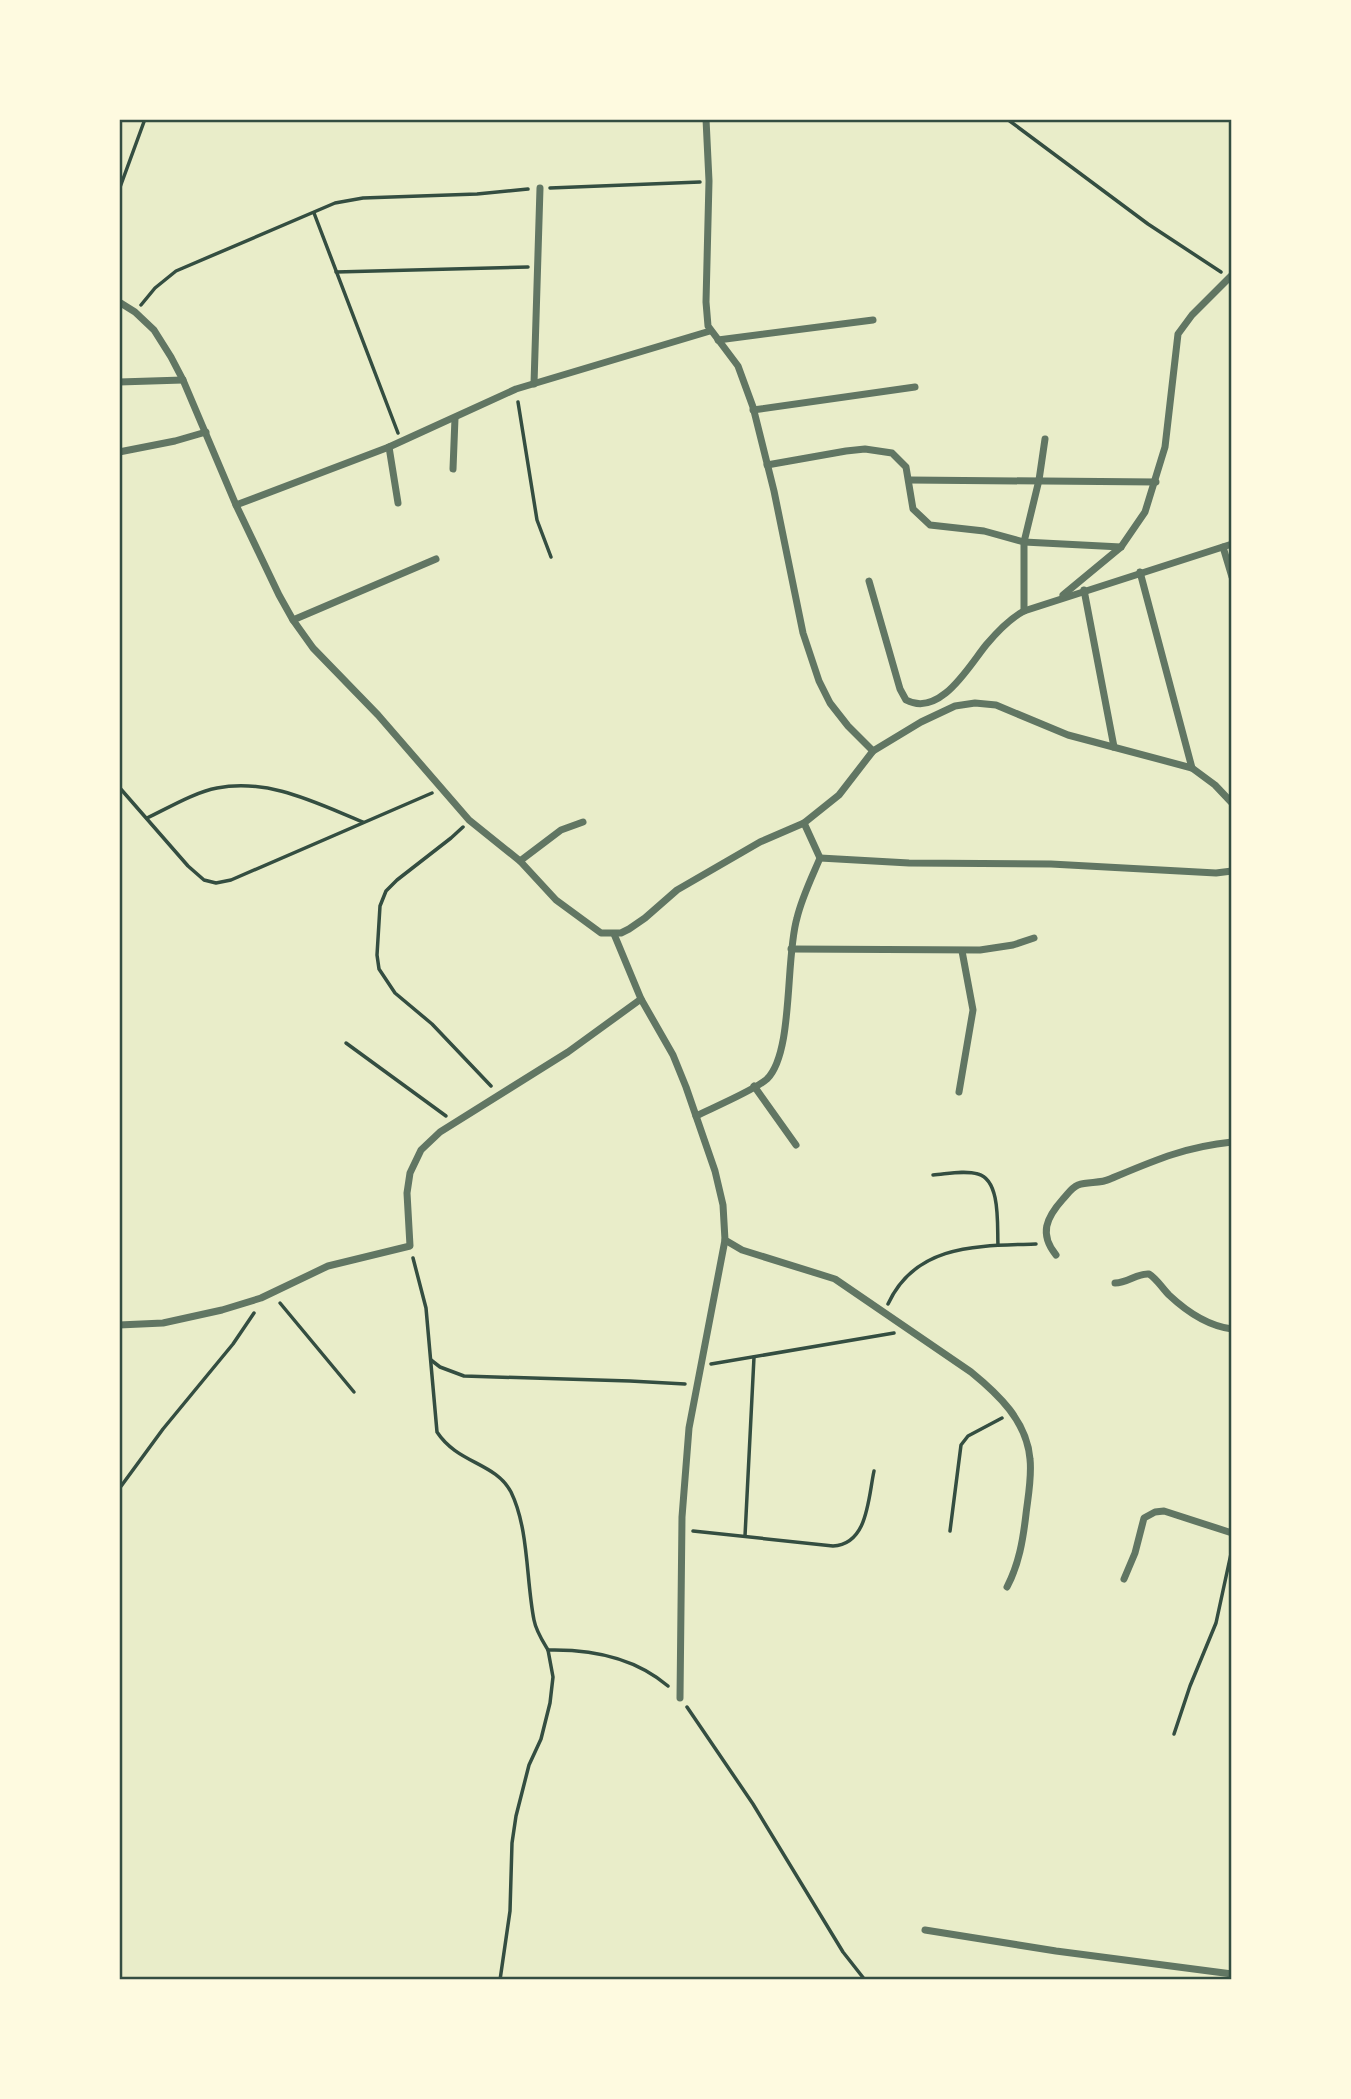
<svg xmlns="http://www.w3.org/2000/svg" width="1351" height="2099" viewBox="0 0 1351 2099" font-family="'Source Sans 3',sans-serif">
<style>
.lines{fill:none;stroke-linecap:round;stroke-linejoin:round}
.path{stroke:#344e41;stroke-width:3.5}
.minor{stroke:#617663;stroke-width:7}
.neatline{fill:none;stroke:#344e41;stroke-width:2.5}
</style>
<rect width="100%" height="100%" fill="#e9edc9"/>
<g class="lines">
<!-- path -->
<g class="path">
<polyline points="1007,119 1148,224 1221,272"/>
<polyline points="550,188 700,182"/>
<polyline points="119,190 145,119"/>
<polyline points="314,213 398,433"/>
<polyline points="336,272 528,267"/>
<polyline points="141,305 155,288 176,271 335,203 363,198 477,194 528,189"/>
<polyline points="518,402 537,520 551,557"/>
<polyline points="119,787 188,866 204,880 216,883 231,880 432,793"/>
<path d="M147 818C168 808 195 792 217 788 269 778 316 803 363 822"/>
<polyline points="463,827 451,838 397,880 386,891 380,906 377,955 379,969 395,993 432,1024 491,1086"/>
<polyline points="346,1043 446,1116"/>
<path d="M933 1175C947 1174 964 1170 978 1174 1001 1180 997 1226 998 1245"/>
<path d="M413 1258 426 1308 437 1432C458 1464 495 1462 511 1492 529 1529 526 1580 534 1620 536 1631 542 1640 548 1650 591 1649 634 1657 668 1686"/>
<polyline points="280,1303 354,1392"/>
<path d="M888 1304C916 1243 979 1246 1036 1244"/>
<polyline points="431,1360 440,1367 464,1376 630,1381 685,1384"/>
<polyline points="711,1364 894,1333"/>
<polyline points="119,1489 163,1429 233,1344 254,1313"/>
<path d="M693 1531 833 1546C868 1544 868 1499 874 1471"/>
<polyline points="950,1531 961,1445 968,1436 1002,1418"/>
<polyline points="745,1536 754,1357"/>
<polyline points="687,1707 753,1804 843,1952 865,1980"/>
<polyline points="1174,1734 1190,1686 1216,1623 1232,1549"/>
<polyline points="500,1980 510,1911 512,1843 516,1816 529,1765 541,1739 550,1703 553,1677 548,1650"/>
</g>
<!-- minor -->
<g class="minor">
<polyline points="706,119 709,181 706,302 708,326 738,366 753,407 774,491 803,633 819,681 830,703 848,726 873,751"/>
<polyline points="119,302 135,312 154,330 171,357 183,380 236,505 279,595 293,620 313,648 378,715 469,820 520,861 556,900 601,933 621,933 629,929 645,918 677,890 760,842 804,823 839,795 873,751 921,722 955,706 975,703 996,705 1068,735 1192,768 1215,785 1232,803"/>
<polyline points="718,340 873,320"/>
<polyline points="119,382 183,380"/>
<polyline points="534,384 540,188"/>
<polyline points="753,410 915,387"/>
<polyline points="389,447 398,503"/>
<polyline points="119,452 175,441 206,432"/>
<polyline points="767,465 846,451 865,449 892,453 906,467 913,509 930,525 984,531 1024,542 1121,547"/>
<polyline points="453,469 455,418"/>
<polyline points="909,480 1156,482"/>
<polyline points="236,505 389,447 516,389 710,331"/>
<polyline points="1223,547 1232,577"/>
<polyline points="1140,572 1192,768"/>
<path d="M869 581 900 689 906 700C940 718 969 666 986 645 997 632 1009 619 1024 611L1232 544"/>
<polyline points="1084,590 1114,747"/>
<polyline points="1063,595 1121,547 1145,512 1165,447 1178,334 1192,315 1232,275"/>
<polyline points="1024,611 1024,542 1039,480 1045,439"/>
<polyline points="293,620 436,559"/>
<polyline points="820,858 909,863 1051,864 1216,873 1232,871"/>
<polyline points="520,861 561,830 583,822"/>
<path d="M614 934 641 999 673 1055 686 1087 715 1171 723 1205 725 1240 742 1250 835 1279 971 1372C998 1394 1027 1421 1030 1459 1032 1477 1028 1497 1026 1514 1023 1540 1019 1564 1007 1587"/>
<polyline points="791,949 980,950 1013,945 1034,938"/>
<polyline points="754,1086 796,1145"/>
<polyline points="959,1092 973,1010 962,951"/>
<path d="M696 1116C712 1108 755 1090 767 1079 794 1052 785 958 797 918 802 897 812 877 820 858L804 823"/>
<path d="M1056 1255C1039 1234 1046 1218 1063 1199 1068 1194 1071 1188 1078 1185 1088 1181 1100 1184 1110 1179 1153 1161 1184 1147 1232 1142"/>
<path d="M1115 1283C1128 1283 1137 1273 1149 1274 1157 1279 1162 1288 1169 1295 1186 1311 1208 1326 1232 1329"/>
<polyline points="119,1325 163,1323 222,1310 261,1298 328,1266 410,1246 407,1193 410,1173 421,1150 440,1132 568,1052 641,999"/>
<polyline points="1124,1579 1135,1553 1144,1518 1155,1512 1164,1511 1232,1533"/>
<polyline points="680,1698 682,1517 689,1428 725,1240"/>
<polyline points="925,1930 1056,1951 1232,1974"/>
</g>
</g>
<!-- border -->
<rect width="1351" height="2099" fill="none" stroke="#fefae0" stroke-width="242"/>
<rect x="121" y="121" width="1109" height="1857" class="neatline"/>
</svg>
